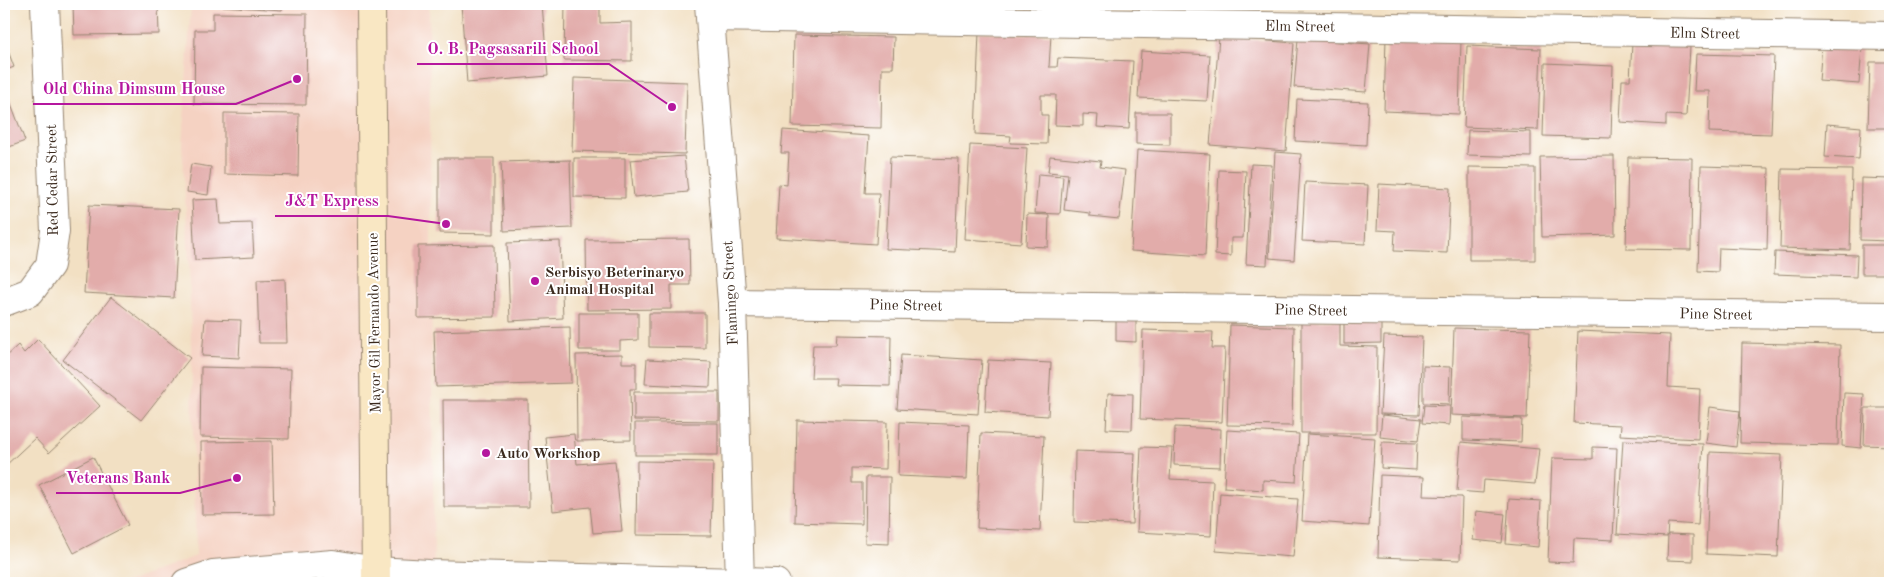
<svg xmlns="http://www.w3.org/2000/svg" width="1894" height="587" viewBox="0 0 1894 587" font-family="'Old Standard TT',serif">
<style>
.built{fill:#f5d2c2}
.building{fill:#e2acaa}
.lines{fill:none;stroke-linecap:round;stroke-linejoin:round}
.minor-casing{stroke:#968570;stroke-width:30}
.secondary-casing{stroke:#968570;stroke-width:30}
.minor{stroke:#fff;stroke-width:28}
.secondary{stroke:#f9e7c3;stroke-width:28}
.poi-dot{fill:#b5179e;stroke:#fff;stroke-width:2}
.labels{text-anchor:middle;stroke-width:4;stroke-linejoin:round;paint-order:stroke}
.street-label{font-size:15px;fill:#3b2a1e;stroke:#fff}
.poi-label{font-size:15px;font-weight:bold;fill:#3b2a1e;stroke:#fff;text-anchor:start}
.leader{fill:none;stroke:#b5179e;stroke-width:2}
.callout-dot{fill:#b5179e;stroke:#fff;stroke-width:2}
.callout-label{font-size:16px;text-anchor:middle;font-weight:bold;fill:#b5179e;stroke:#fff;stroke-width:4;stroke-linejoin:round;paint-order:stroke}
</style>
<rect width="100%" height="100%" fill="#fff"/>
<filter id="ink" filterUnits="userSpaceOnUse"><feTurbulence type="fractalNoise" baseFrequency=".02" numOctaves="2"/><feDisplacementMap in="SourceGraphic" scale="10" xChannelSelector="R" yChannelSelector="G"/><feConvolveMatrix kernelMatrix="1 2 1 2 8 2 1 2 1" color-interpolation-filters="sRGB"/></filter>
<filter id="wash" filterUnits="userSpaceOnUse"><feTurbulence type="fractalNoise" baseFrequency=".0096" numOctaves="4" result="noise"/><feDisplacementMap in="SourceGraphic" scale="20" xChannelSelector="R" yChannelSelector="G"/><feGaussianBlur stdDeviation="1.12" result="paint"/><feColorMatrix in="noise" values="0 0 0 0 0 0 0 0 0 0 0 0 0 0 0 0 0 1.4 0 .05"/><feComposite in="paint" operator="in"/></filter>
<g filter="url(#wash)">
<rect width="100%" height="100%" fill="#f2e0c3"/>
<!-- built -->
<polygon class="built" points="191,4 429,4 434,583 126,583 196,556 189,262 182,146"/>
<g id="blocks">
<!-- building -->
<g class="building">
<polygon points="73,4 158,4 159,34 74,35"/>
<polygon points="207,4 283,4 282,10 206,5"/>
<polygon points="461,4 542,4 548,76 467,83"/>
<polygon points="565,4 600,4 600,23 632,22 632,61 564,60"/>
<polygon points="213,13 307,14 306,105 194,104 195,30 213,30"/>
<polygon points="979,32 1051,35 1049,67 1057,67 1058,58 1133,61 1129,129 1097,127 1098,115 1083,114 1083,126 1055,125 1056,95 1041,95 1041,115 1048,115 1047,144 1010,143 1011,136 975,134"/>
<polygon points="794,35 894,37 893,68 882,68 881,128 792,126"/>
<polygon points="1219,37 1294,43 1286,151 1210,145"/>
<polygon points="1386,37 1461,40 1459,114 1384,111"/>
<polygon points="1298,39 1370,44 1366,92 1294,87"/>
<polygon points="4,40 14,67 4,71"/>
<polygon points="1632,43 1690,47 1686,116 1666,115 1666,125 1620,122 1622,80 1630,80"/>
<polygon points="1822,45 1862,48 1859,84 1819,81"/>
<polygon points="1467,46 1541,49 1538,130 1464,127"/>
<polygon points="1141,51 1210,55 1207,101 1138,98"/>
<polygon points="1696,54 1774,56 1771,134 1709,132 1710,91 1694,91"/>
<polygon points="1870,62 1890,62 1890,128 1868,128"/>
<polygon points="1545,63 1613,66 1611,138 1543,136"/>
<polygon points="574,78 687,82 685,154 572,151"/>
<polygon points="4,85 25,141 4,149"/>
<polygon points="1297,99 1368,102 1366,145 1295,141"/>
<polygon points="224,113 299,114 298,176 224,174"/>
<polygon points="1136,113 1170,113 1170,145 1136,144"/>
<polygon points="1827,124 1861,127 1859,159 1825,157"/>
<polygon points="783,130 869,136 865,193 879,193 876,244 776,238 779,184 787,185 789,153 781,153"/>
<polygon points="1468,130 1531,132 1531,157 1467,155"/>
<polygon points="970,145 1027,148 1021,243 965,239"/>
<polygon points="1137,150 1210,154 1205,256 1131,251"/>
<polygon points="1275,152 1301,154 1294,260 1269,258"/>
<polygon points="684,156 688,192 634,197 630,160"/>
<polygon points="1050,156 1101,161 1100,167 1125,170 1119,219 1090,216 1090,213 1064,210 1068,174 1048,172"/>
<polygon points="1614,156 1615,235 1542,237 1540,157"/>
<polygon points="890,157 959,159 955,252 886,249"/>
<polygon points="1628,157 1692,158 1691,250 1626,249"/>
<polygon points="439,158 494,158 494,234 439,233"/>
<polygon points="574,158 625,158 625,198 574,197"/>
<polygon points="570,160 572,228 504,231 501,162"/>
<polygon points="191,164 211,167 208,195 187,192"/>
<polygon points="1251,164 1272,165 1267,265 1246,264"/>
<polygon points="1701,166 1769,168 1767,250 1719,248 1718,272 1698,271"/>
<polygon points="1469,167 1535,168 1535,260 1469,260"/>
<polygon points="1782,169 1852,170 1850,250 1780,248"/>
<polygon points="1219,170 1246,171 1243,238 1231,238 1231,256 1215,255"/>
<polygon points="1038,174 1063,176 1060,214 1035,213"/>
<polygon points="1861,178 1890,179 1890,241 1860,240"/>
<polygon points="1305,182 1368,185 1365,244 1302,241"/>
<polygon points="1379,184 1450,188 1447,253 1394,251 1395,231 1377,230"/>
<polygon points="218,199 220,224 252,223 254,257 195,260 192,200"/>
<polygon points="89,205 179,209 174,298 84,293"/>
<polygon points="1027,214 1049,215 1048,247 1026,246"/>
<polygon points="689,239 690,285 671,285 671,309 587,310 586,240"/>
<polygon points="560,241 563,318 510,321 507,243"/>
<polygon points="494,245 495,317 418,318 418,246"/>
<rect x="1862" y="245" width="28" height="29"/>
<polygon points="1775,252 1857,255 1856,277 1774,274"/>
<polygon points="285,279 287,343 259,343 257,280"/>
<polygon points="111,297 190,358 141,420 63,360"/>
<polygon points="579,313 638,313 638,340 620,341 620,350 579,350"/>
<polygon points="649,313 705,313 705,348 649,347"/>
<polygon points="1116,316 1136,316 1136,342 1116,341"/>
<polygon points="205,319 241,320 239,358 202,356"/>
<polygon points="1301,320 1340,320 1340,346 1377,347 1376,433 1301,433"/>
<polygon points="1344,323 1381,323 1381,343 1344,344"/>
<polygon points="1230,325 1294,327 1292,426 1227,425"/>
<polygon points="570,327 571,383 436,387 434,331"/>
<polygon points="1454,328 1530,330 1527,418 1451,415"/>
<polygon points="1143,330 1213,332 1212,348 1225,348 1222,422 1140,419"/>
<polygon points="1578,331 1670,335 1668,387 1700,389 1698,439 1620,435 1621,425 1574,423"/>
<polygon points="837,335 891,336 890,386 835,385 836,378 811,378 813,345 836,345"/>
<polygon points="1384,336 1422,337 1419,415 1380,414"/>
<polygon points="38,339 100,406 49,453 35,438 4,467 4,358 18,345 24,353"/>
<polygon points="1742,343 1840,345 1838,445 1740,443"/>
<polygon points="622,354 622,363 636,363 636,389 630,389 631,440 577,441 576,355"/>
<polygon points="901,355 982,360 978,414 897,409"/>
<polygon points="647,359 711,362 710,387 645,384"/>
<polygon points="988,360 1051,363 1048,416 985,412"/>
<polygon points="1423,366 1450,367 1449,404 1423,403"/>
<polygon points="201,367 291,369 289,439 200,437"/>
<polygon points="634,392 719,392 719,421 634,420"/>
<polygon points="1108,393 1133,394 1132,430 1106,429"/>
<polygon points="1844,393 1864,394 1861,448 1842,446"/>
<polygon points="443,400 528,400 529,507 444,507"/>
<polygon points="1424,405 1450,406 1449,425 1422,423"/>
<polygon points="1710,407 1740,411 1736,447 1706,443"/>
<polygon points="1865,408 1890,408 1890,446 1864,445"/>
<polygon points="1382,415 1421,419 1418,441 1380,437"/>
<polygon points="1463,417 1522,419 1521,442 1463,440"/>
<polygon points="797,420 887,422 886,469 852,468 852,483 862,483 862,524 795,522"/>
<polygon points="900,422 969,425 967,479 898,476"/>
<rect x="635" y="423" width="83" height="32"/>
<polygon points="1175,427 1221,429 1220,467 1174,465"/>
<polygon points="1227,430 1299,434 1296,482 1263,480 1263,490 1224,487"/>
<polygon points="981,433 1044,436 1040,531 977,528"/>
<polygon points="574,434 577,464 615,461 622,531 593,533 590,507 553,511 545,437"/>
<polygon points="1307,434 1375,438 1369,526 1302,521"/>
<polygon points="1623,440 1703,444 1698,525 1668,523 1667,537 1617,534"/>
<polygon points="272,441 274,514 202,515 201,442"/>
<polygon points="1382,442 1417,443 1416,470 1381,468"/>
<polygon points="1461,442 1539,449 1535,484 1484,480 1483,493 1457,491"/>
<polygon points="1141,447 1172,448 1170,479 1213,481 1211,536 1137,532"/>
<polygon points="1593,447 1617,448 1613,540 1574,538 1573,563 1548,562 1552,458 1593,459"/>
<polygon points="1075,451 1135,453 1132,524 1074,522"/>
<polygon points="1710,452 1782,455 1778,557 1706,554"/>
<polygon points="93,457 128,525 74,553 39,485"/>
<polygon points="637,461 713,462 711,536 636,535"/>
<polygon points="1380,475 1424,477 1423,496 1462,497 1460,560 1378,557"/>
<polygon points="866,477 890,477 889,544 865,543"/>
<polygon points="1220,493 1298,499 1293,557 1216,551"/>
<polygon points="1509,499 1541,501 1538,547 1506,544"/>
<polygon points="1476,511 1505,514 1502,543 1473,540"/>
<polygon points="1668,534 1693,535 1693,561 1667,560"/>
</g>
</g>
</g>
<g filter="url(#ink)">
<use href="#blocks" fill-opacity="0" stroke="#968570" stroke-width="1"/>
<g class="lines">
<defs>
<g id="minor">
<polyline points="709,4 732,303 740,583"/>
<polyline points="710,17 1890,36"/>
<polyline points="4,302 30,292 50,265 55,231 45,4"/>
<polyline points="732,303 1890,316"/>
<polyline points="186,583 213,574 333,564 376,571 429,574 776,583"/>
</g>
<polyline id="secondary" points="371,4 376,583"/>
</defs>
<!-- minor casing -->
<use href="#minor" class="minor-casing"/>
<!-- secondary casing -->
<use href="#secondary" class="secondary-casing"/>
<!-- minor -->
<use href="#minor" class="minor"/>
<!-- secondary -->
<use href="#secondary" class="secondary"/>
</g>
</g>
<!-- markers -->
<g class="poi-dot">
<circle cx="535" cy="281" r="5"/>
<circle cx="486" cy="453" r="5"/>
</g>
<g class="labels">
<!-- street labels -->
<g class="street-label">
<text transform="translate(1300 26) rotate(1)" y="5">Elm Street</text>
<text transform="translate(1705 33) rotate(1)" y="5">Elm Street</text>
<text transform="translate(52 180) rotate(-91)" y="5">Red Cedar Street</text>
<text transform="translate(730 293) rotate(-93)" y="5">Flamingo Street</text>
<text transform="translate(906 305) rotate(1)" y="5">Pine Street</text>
<text transform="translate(1311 310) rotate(1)" y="5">Pine Street</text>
<text transform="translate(1716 314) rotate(1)" y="5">Pine Street</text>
<text transform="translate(374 323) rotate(-91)" y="5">Mayor Gil Fernando Avenue</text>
</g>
<!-- poi labels -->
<g class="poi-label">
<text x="545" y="277">Serbisyo Beterinaryo<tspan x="545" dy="17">Animal Hospital</tspan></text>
<text x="496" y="458">Auto Workshop</text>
</g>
</g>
<!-- callouts -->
<path class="leader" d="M672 107L609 64H417M297 79L236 104H33M446 224L388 216H275M237 478L180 493H56"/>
<g class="callout-dot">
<circle cx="672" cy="107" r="5"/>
<circle cx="297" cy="79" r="5"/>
<circle cx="446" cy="224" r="5"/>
<circle cx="237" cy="478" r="5"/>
</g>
<g class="callout-label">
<text x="513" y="54">O. B. Pagsasarili School</text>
<text x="134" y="94">Old China Dimsum House</text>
<text x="332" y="206">J&amp;T Express</text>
<text x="118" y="483">Veterans Bank</text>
</g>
<!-- margin -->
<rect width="1894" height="587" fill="none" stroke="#fff" stroke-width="20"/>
</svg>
